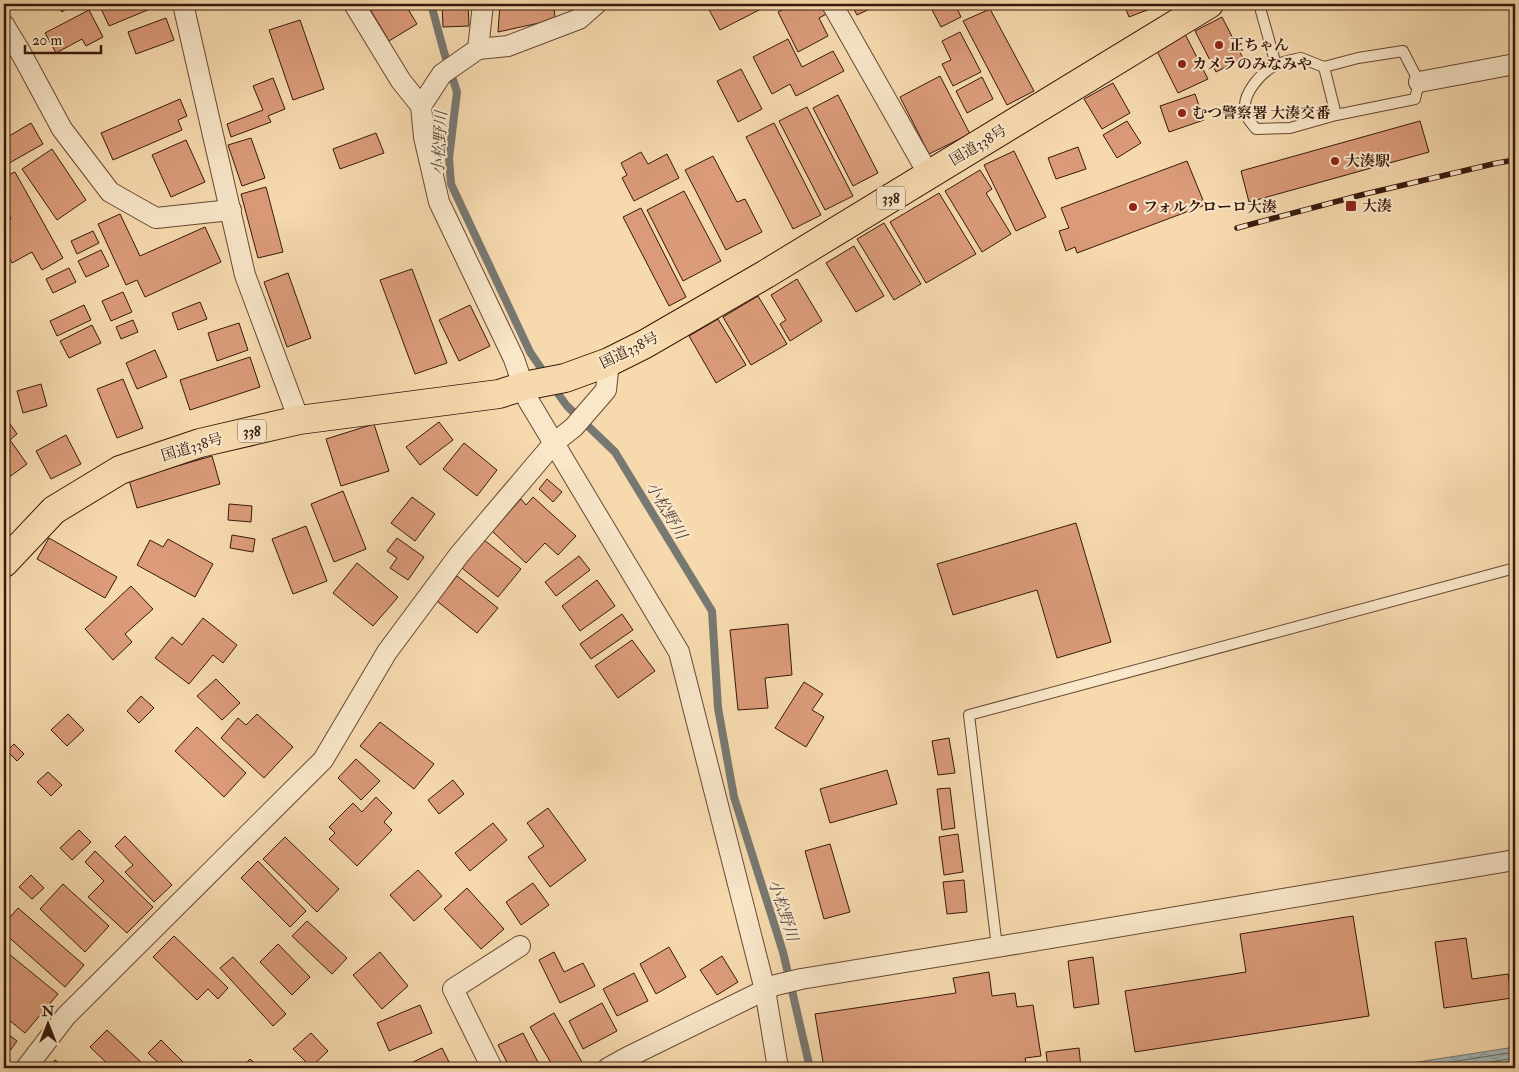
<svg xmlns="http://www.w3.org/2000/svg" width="1519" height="1072" viewBox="0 0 1519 1072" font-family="'IM FELL Double Pica','Noto Serif JP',serif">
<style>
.water{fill:url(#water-waves);stroke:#787872}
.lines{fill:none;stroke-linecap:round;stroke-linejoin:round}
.shore{stroke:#6d6861;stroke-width:1}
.stream{stroke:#787872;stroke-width:8}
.building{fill:#db9b79;stroke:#38180c}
.lane-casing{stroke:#684834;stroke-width:12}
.street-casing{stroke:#684834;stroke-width:22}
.highway-casing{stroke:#38180c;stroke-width:30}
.lane{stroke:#f9e7ca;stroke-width:10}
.street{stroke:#f9e7ca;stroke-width:20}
.highway{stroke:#f6daae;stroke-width:28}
.rail-casing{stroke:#38180c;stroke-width:5.5}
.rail{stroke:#f9e7ca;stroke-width:4;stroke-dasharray:11;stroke-linecap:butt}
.poi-dot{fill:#8f2418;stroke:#f9e7ca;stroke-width:2}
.labels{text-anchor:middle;stroke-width:4;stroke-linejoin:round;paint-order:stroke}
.shield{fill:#f9e7ca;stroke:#725645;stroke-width:1}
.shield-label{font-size:14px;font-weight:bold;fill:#38180c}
.poi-label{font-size:15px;font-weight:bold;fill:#38180c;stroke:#f9e7ca;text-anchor:start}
.street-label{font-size:15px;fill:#38180c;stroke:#f9e7ca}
.water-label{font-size:16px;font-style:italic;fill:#58483f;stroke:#f9e7ca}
</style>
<defs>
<pattern id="water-waves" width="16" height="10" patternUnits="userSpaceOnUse" patternTransform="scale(1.25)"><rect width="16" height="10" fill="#a2b8b6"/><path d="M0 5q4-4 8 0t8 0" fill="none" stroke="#8c9d9b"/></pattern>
</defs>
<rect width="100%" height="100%" fill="#f6daae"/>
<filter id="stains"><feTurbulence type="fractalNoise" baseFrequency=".004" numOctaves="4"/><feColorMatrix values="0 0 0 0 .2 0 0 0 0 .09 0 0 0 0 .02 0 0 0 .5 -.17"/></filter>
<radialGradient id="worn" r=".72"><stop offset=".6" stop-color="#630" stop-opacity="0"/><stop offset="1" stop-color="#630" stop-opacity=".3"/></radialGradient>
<!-- water -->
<polygon class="water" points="1515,1047 1515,1068 1379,1068"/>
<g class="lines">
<!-- shore -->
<g class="shore">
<polyline points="1411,1068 1515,1052"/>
<polyline points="1452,1068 1515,1058"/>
</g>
<!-- stream -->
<g class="stream">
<polyline points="431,4 444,52 457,92 449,158 451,184 530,352 547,377"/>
<polyline points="553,387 567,406 615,452 712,611 718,708 734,797 783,952 810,1068"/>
</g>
</g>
<!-- building -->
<g class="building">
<polygon points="56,4 73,4 62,12"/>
<polygon points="99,4 148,4 150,9 109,26"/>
<polygon points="367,4 405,4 417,24 389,41"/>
<polygon points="442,4 468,4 469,26 443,27"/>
<polygon points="500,4 554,8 555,17 539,23 498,32"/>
<polygon points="706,4 758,4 761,9 720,30"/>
<polygon points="794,4 828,4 832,11 819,18 828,36 798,52 778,12"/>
<polygon points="851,4 880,4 857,15"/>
<polygon points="929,4 955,4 961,17 941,27"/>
<polygon points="1124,4 1154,4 1155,7 1129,17"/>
<polygon points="990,9 1034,91 1007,105 963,21"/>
<polygon points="89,10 103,37 86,46 82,39 56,53 45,33"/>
<polygon points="1222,17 1243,58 1216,72 1195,31"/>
<polygon points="166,18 174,40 136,54 128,32"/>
<polygon points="300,20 324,89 293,100 269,30"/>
<polygon points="960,32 981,72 953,86 942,64 951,60 942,41"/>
<polygon points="1185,34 1208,79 1178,93 1156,49"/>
<polygon points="788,39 802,67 833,51 844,71 796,96 790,84 772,94 753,57"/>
<polygon points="741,69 762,109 738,122 717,81"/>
<polygon points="940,76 970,134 929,154 900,97"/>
<polygon points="982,77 993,99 967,113 956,91"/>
<polygon points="273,78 285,109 268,116 271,122 231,137 227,124 263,110 253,86"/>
<polygon points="1113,83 1130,113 1102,129 1084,99"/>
<polygon points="1195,94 1204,120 1169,132 1160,106"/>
<polygon points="838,95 878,173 853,186 813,108"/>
<polygon points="180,99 187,116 178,120 182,130 113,160 101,133"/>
<polygon points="807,107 853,196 825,210 779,121"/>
<polygon points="1127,121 1141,143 1117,158 1103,135"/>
<polygon points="1420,121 1429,152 1249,202 1241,171"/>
<polygon points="31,123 43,144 4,166 4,139"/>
<polygon points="774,123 821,215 793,229 746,137"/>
<polygon points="376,133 384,153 340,169 333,149"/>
<polygon points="251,138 265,178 242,186 228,145"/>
<polygon points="186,140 205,182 171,197 152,155"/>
<polygon points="1078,147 1086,169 1056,179 1048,158"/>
<polygon points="52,149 86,200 57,220 22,169"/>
<polygon points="1014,151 1046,217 1016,231 984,165"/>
<polygon points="641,152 648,164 667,154 679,178 634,201 622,178 627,175 621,163"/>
<polygon points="713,156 737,202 745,199 762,232 726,250 685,170"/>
<polygon points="1187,161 1205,205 1077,253 1075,247 1066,251 1059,231 1069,228 1061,208"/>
<polygon points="980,170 992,189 986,193 1011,234 982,252 945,191"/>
<polygon points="15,172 63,258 42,270 32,252 12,263 4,247 4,224 11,219 4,205 4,177"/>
<polygon points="266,187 283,252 258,258 241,194"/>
<polygon points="684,191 721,261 683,281 647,210"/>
<polygon points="939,193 976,254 926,283 890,222"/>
<polygon points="641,208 686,297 669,306 623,217"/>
<polygon points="120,214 140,256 205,227 221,262 145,297 137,280 126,285 98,224"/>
<polygon points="884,223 921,284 894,300 857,239"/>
<polygon points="93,231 99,243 77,254 71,241"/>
<polygon points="854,246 884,296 856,312 826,263"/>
<polygon points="101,250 109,266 86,277 78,261"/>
<polygon points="69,268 76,282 53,293 46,279"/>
<polygon points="412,269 447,363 415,374 380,280"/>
<polygon points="288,273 311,338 287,347 264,282"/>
<polygon points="797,279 822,321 790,341 780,324 786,320 771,295"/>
<polygon points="123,292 132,312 111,321 102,301"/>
<polygon points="758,296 787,344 751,365 723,317"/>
<polygon points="200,302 207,319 178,330 172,313"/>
<polygon points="84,305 91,320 57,336 50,321"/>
<polygon points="470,305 490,346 459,361 439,320"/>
<polygon points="718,319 746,365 716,383 689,336"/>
<polygon points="133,320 138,332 121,339 116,327"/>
<polygon points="239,323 248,350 217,361 208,333"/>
<polygon points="92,325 101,343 69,358 60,341"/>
<polygon points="155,350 167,377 137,389 126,363"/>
<polygon points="250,357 260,387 190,410 180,380"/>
<polygon points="123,379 143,428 117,438 97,389"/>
<polygon points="41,384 47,406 23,413 17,391"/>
<polygon points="6,418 17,434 10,440 27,464 8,478 4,473 4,420"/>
<polygon points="439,422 453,440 420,465 406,447"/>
<polygon points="374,424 389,471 341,486 326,439"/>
<polygon points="66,435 81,464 51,479 36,451"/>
<polygon points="464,443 497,470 477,496 443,469"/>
<polygon points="212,456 220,484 137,508 129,480"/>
<polygon points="547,479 562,492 553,502 539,489"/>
<polygon points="343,491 366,549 334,562 311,504"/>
<polygon points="412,497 435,514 415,541 391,523"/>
<polygon points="533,497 576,536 558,555 545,543 526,563 492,531 521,499 526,505"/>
<polygon points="229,504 252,506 251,522 228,520"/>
<polygon points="1076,523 1111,642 1057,658 1037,590 953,615 937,564"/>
<polygon points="306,526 327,581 293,594 272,539"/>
<polygon points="232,535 255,539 253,552 230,548"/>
<polygon points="49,538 117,577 105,598 37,559"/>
<polygon points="397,538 424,557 408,580 390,568 397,558 387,551"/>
<polygon points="168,539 213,564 195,597 137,565 150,540 163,547"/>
<polygon points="484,540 521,569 498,597 462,568"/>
<polygon points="579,556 590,570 556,596 545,582"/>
<polygon points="357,563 398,597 373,626 333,593"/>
<polygon points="457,576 498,608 477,633 437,601"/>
<polygon points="597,580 615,606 580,631 562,606"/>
<polygon points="131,586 153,609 125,634 132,642 113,660 85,629"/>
<polygon points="622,614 633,630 591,659 580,644"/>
<polygon points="203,618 237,645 223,663 213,655 189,684 155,658 172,637 182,645"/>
<polygon points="788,624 792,675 765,678 768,708 738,710 730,630"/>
<polygon points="632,640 655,671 618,698 595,666"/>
<polygon points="216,679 240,703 222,720 197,696"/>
<polygon points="804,682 823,694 812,710 824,717 806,747 775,728"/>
<polygon points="141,696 154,708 139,723 127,711"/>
<polygon points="68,714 84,730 67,746 51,730"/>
<polygon points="257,714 293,747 264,778 221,738 238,718 246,725"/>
<polygon points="380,722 434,764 414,789 360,746"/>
<polygon points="197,727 246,773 224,797 175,751"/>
<polygon points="949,738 955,773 938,775 932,741"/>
<polygon points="14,744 24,754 17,761 7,751"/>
<polygon points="356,759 380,781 361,800 338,778"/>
<polygon points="887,770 897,804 830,823 820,789"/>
<polygon points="48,772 62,785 51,796 37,782"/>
<polygon points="453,780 464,794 439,814 428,800"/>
<polygon points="950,788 955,828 942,830 937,789"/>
<polygon points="376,797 392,813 384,822 392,830 357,866 329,839 335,833 329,827 353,803 362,812"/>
<polygon points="548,808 586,860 550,887 528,857 544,846 527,823"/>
<polygon points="493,823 507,840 470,871 455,853"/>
<polygon points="79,830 91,842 72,860 60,848"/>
<polygon points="958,834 963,872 944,875 939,837"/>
<polygon points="125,836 172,885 154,902 125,872 133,865 115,846"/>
<polygon points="285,837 339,889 317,912 263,859"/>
<polygon points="830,844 850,912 824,919 805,851"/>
<polygon points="95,851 153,907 127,933 88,897 104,881 85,862"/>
<polygon points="258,861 306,911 290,927 241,878"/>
<polygon points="418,870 442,896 414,921 390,895"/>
<polygon points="31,875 44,888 32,899 19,887"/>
<polygon points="964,880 967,912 947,914 943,882"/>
<polygon points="533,883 549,905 521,925 506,902"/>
<polygon points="63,884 109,926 85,952 40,909"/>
<polygon points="467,888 504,929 481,949 444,909"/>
<polygon points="18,908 84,965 65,987 4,933 4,924"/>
<polygon points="1353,916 1369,1016 1135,1052 1125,991 1246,972 1240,934"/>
<polygon points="307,921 347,958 332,974 292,936"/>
<polygon points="174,936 228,988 218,999 208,989 197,1000 153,957"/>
<polygon points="1466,938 1472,979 1508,974 1512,998 1444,1008 1435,942"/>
<polygon points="278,944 310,977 292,995 260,962"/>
<polygon points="669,947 686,977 656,994 640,964"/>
<polygon points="4,950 58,994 25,1033 4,1016"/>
<polygon points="380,952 408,986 382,1009 353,975"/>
<polygon points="554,952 564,972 583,963 595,986 560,1003 539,960"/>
<polygon points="722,956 738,982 717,995 700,970"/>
<polygon points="233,957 286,1014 273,1026 220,968"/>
<polygon points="1093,957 1099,1004 1074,1008 1068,961"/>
<polygon points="989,972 992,996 1015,993 1017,1007 1033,1005 1041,1056 1025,1058 1027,1068 824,1068 815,1014 956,993 953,978"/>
<polygon points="634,973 648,1001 617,1016 603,989"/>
<polygon points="602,1003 617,1031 583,1049 569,1021"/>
<polygon points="420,1005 432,1033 389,1051 377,1023"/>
<polygon points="554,1013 583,1064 575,1068 554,1068 530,1027"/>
<polygon points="107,1030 144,1065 141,1068 112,1068 90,1047"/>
<polygon points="4,1031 17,1041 4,1059"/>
<polygon points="311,1033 328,1051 311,1067 293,1049"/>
<polygon points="523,1033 541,1068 510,1068 498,1045"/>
<polygon points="161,1040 187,1066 185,1068 164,1068 148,1053"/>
<polygon points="442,1048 452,1068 404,1068 403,1067"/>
<polygon points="1079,1048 1081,1068 1048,1068 1046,1052"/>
<polygon points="250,1059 260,1068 242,1068"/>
<polygon points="55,1060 66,1068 49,1068"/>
<polygon points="702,1062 705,1068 689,1068"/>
</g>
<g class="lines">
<defs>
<g id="lane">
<polyline points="1259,4 1276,65"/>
<path d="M1301 58 1324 67 1336 115 1290 128 1256 129C1252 124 1245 117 1245 109 1243 93 1261 73 1274 66 1282 61 1292 60 1301 58Z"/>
<polyline points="1324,67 1358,58 1403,51 1419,82 1415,99 1336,115"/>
<polyline points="997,947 969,715 1515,568"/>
</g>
<g id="street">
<polyline points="183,4 245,275 299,420"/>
<polyline points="354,4 401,81 421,106 424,137 439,202 514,359 528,400 679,652 765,990 778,1068"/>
<polyline points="832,4 929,175"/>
<polyline points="4,25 21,53 62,129 110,192 156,218 231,210"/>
<polyline points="478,49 508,46 579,19 596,4"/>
<polyline points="1419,82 1515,64"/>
<polyline points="421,106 442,74 478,49 483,4"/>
<polyline points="26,1068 66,1016 323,760 387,652 459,555 554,443 574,427 606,390 609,362"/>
<polyline points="492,1068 453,989 520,946"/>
<polyline points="608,1068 628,1057 765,990 776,985 801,979 997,947 1515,860"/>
</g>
<polyline id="highway" points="4,563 54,510 120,470 200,443 299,420 499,394 524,386 565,378 609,362 645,344 766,274 1209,4"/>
</defs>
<!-- lane casing -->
<use href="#lane" class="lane-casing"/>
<!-- street casing -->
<use href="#street" class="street-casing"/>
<!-- highway casing -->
<use href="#highway" class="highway-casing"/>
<!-- lane -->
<use href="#lane" class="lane"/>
<!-- street -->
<use href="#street" class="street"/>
<!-- highway -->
<use href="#highway" class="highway"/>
<defs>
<polyline id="rail" points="1237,228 1361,195 1497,163 1515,160"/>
</defs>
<!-- rail casing -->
<use href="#rail" class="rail-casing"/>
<!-- rail -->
<use href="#rail" class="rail"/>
</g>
<!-- markers -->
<g class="poi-dot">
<circle cx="1219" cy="45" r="5"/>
<circle cx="1182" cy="64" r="5"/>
<circle cx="1182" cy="113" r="5"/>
<circle cx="1335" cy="161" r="5"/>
<rect x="1345" y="200" width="12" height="12" rx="2.5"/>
<circle cx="1133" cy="207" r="5"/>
</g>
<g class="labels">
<!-- shield labels -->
<g class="shield">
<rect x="877" y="186.5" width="28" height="23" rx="4"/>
<rect x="238" y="419.5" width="28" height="23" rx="4"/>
</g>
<g class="shield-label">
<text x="891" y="203">338</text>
<text x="252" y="436">338</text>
</g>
<!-- poi labels -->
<g class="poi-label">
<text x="1229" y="50">正ちゃん</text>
<text x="1192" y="69">カメラのみなみや</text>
<text x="1192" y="118">むつ警察署 大湊交番</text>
<text x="1345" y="166">大湊駅</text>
<text x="1362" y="211">大湊</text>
<text x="1143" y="212">フォルクローロ大湊</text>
</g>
<!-- street labels -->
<g class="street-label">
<text transform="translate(978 145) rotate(-31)" y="5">国道338号</text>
<text transform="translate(629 350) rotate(-26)" y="5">国道338号</text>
<text transform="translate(192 447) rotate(-17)" y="5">国道338号</text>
</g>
<!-- water labels -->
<g class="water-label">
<text transform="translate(439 143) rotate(-87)" y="6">小松野川</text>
<text transform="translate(667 510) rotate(59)" y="6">小松野川</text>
<text transform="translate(784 910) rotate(72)" y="6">小松野川</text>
</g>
</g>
<!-- margin -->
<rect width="1519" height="1072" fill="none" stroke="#f6daae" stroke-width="20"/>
<rect x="5" y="5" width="1509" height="1062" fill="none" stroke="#38180c" stroke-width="2.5"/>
<rect x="10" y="10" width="1499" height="1052" fill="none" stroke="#38180c"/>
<!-- north arrow -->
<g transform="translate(48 1024)" stroke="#f9e7ca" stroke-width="4" paint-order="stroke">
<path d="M0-4L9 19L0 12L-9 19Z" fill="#38180c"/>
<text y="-8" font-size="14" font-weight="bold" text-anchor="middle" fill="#38180c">N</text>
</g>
<!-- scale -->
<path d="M25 45v8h76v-8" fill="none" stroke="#38180c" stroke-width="2.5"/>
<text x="32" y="45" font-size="15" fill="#38180c" stroke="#f9e7ca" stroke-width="4" paint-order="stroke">20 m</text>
<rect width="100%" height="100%" filter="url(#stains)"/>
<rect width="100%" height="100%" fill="url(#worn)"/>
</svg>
